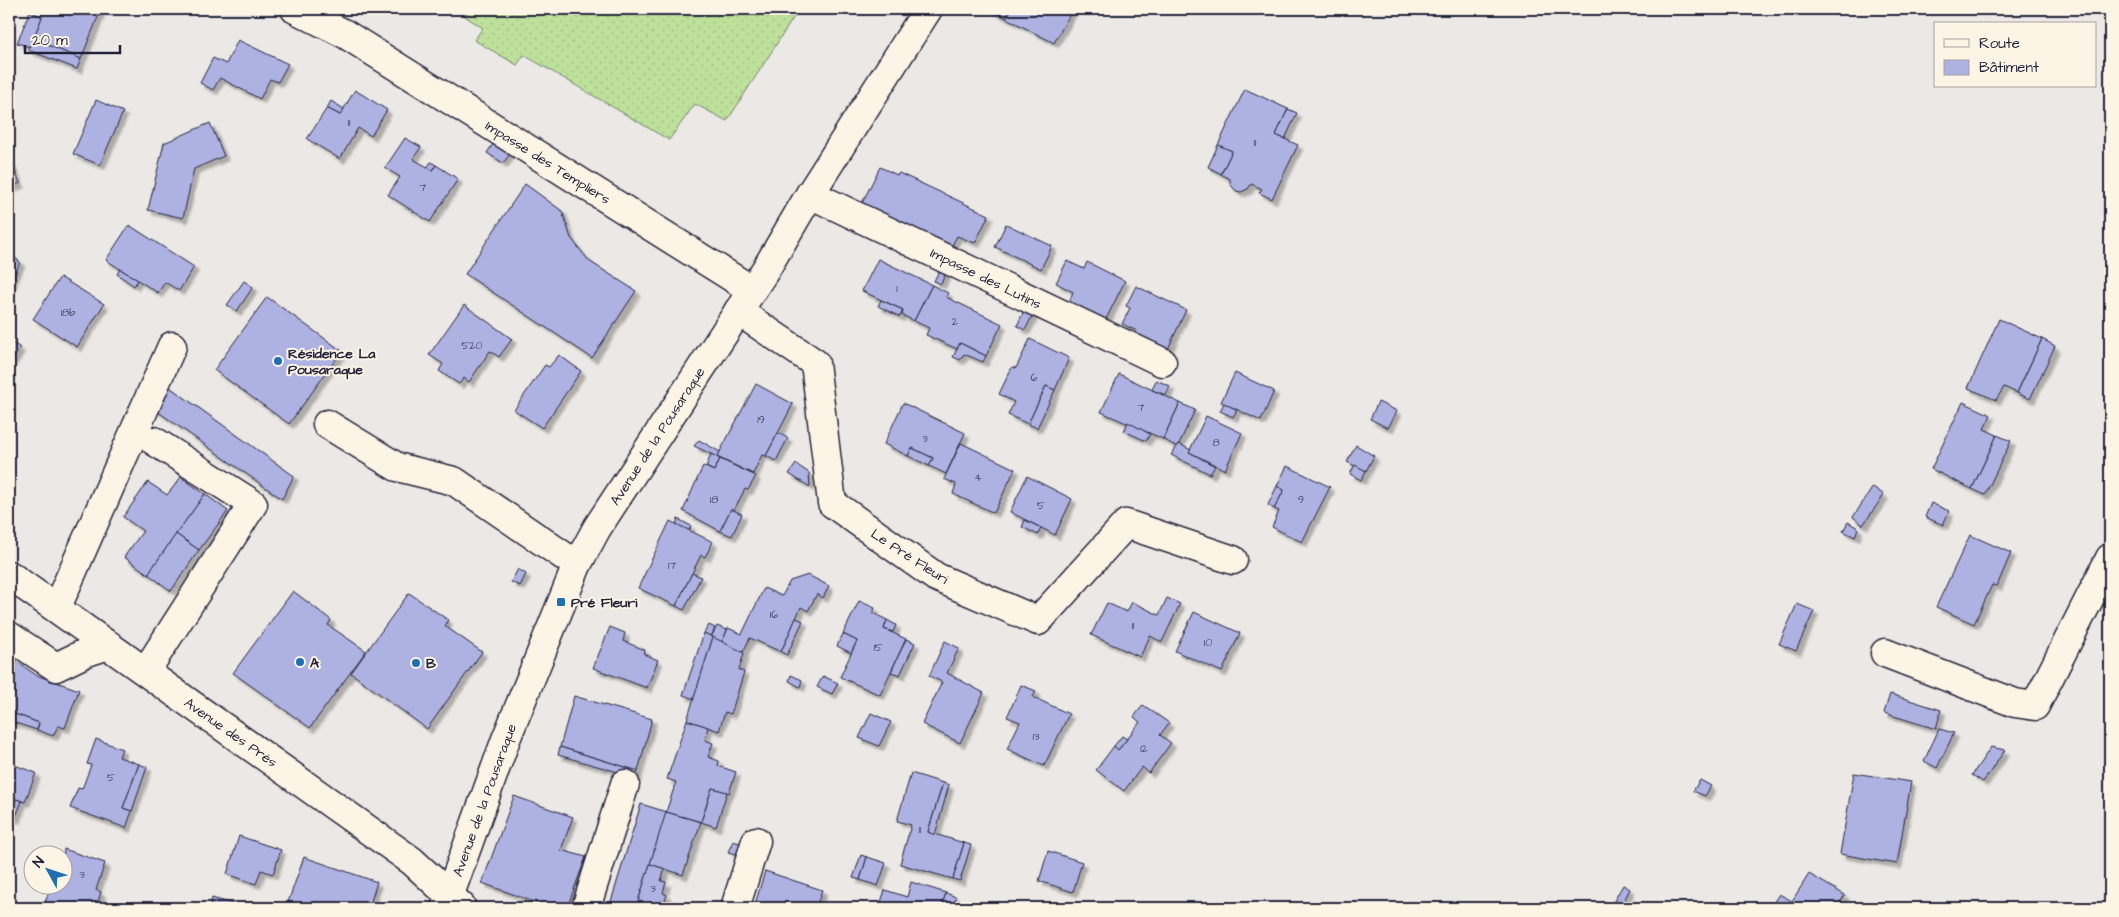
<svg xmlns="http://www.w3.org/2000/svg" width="2119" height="917" viewBox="0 0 2119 917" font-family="'Architects Daughter',sans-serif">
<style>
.garden{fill:url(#garden-dots);stroke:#70826b}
.building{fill:#adb2e3;stroke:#22223b;filter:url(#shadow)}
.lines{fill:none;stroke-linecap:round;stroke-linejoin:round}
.minor-casing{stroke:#22223b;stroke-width:31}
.minor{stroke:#fcf5e5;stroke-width:28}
.poi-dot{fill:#1f6fb2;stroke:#fcf5e5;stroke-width:2}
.labels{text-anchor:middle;stroke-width:4;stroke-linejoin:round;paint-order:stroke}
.number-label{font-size:11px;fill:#454665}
.street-label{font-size:14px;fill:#22223b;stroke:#fcf5e5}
.poi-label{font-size:14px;font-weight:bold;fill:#22223b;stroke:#fcf5e5;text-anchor:start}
</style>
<defs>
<pattern id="garden-dots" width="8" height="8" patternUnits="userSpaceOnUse" patternTransform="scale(1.25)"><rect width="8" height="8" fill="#bde19b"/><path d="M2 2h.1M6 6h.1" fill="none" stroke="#a2c186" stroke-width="1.8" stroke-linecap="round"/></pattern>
<filter id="shadow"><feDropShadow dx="4.5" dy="4.5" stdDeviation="1" flood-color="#0004"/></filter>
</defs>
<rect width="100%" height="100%" fill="#ece8e5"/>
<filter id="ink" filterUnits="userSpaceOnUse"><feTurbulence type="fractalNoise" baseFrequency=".02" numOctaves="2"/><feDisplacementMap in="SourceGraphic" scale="10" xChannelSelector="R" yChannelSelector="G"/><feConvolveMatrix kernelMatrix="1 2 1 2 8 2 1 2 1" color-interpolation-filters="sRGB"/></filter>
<g filter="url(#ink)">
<!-- garden -->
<polygon class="garden" points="454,9 799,9 727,121 695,104 669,140 524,55 517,65 474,40 483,28"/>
<!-- building -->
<g class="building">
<polygon points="45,9 95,9 100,12 81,59 33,39"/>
<polygon points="989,9 1012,9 1006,18"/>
<polygon points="1012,9 1073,9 1054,43 1006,18"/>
<polygon points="30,11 42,17 30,47 17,43"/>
<polygon points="33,39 81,59 77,69 28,50"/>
<polygon points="238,40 288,64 278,82 270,79 260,99 220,78 213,90 200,83 213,58 226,64"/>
<polygon points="1245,89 1288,109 1276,135 1298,145 1272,199 1259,193 1262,189 1251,184 1248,189 1241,192 1236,191 1230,184 1230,179 1221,174 1232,151 1218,145"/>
<polygon points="355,90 387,110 371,136 358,128 340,159 307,139 327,108 340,115"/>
<polygon points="96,100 123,112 100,165 73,154"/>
<polygon points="331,101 344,109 340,115 327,108"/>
<polygon points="1288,109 1297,113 1285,139 1276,135"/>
<polygon points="210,123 224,156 194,169 183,218 148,210 164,143"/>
<polygon points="405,138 421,147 413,159 433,170 436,165 458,179 430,222 388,195 400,177 385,168"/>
<polygon points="493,144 510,154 503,163 487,153"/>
<polygon points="1218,145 1232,151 1221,174 1208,167"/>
<polygon points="9,159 20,183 9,188"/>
<polygon points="431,162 436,165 433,170 427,168"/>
<polygon points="880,167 897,175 899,173 989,215 975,243 957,236 949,251 860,207"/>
<polygon points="525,184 562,211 571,238 589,261 636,291 592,358 465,274"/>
<polygon points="1006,224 1052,246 1041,269 995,247"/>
<polygon points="129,225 194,267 179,291 165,282 158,293 106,260"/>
<polygon points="9,253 20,262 9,288"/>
<polygon points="878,259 932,285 914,321 902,315 903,310 862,291"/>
<polygon points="1067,261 1084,269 1087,262 1125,281 1103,325 1067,307 1073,292 1056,283"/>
<polygon points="120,269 138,280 134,286 117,274"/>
<polygon points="940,269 946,272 941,284 934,281"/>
<polygon points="60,277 104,304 77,347 33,319"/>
<polygon points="244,281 253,287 237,311 227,305"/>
<polygon points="932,285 948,293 946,297 1002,324 986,356 960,343 957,349 926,335 929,328 914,321"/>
<polygon points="1136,286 1186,310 1166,353 1133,339 1137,331 1122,324 1130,308 1126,306"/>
<polygon points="267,297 342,351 289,424 214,370"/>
<polygon points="881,300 903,310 900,317 878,306"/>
<polygon points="464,305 512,339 499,357 490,351 469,382 464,378 459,384 439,371 443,364 429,355"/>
<polygon points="1025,308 1034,313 1025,330 1017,326"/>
<polygon points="1999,319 2042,339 2017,393 2004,387 1996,400 1968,388"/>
<polygon points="1030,339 1069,358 1055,390 1046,386 1028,424 1008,415 1014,402 999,394 1012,367 1016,368"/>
<polygon points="2042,339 2055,346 2030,399 2017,393"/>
<polygon points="9,340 20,348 9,365"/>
<polygon points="960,343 986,356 983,362 964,354 960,360 953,357"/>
<polygon points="559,355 581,371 542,428 514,410 545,365 549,367"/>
<polygon points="1235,373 1274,391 1261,421 1221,402"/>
<polygon points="1119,374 1180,403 1163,439 1101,412"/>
<polygon points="1156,380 1170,386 1166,395 1152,390"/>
<polygon points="164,383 294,476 282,499 154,409"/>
<polygon points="756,384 793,404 766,456 762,455 753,474 717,457"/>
<polygon points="1046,386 1055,390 1037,428 1028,424"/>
<polygon points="1378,402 1397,411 1388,428 1370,419"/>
<polygon points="1963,402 1991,415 1984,429 1997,435 1972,489 1931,469"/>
<polygon points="903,403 965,433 946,474 929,466 933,458 912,448 908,456 884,444"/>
<polygon points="1180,403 1195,410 1179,444 1175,446 1163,439"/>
<polygon points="1224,403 1237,410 1233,417 1220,411"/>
<polygon points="1206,416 1242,433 1225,470 1189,452"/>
<polygon points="1128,422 1150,434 1146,441 1124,431"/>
<polygon points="778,433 788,438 776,461 766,456"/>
<polygon points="1997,435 2011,441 1985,495 1972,489"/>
<polygon points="699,440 720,452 717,457 694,446"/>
<polygon points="961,443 1015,469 994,513 953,494 956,484 944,479"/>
<polygon points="1179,444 1191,450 1189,452 1215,466 1210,474 1171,455"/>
<polygon points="1356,445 1374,456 1366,471 1347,462"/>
<polygon points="912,448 933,458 929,466 908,456"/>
<polygon points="711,454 720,459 714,471 706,467"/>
<polygon points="720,459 756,476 748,490 745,489 734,510 731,509 720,531 683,511 703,466 714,471"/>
<polygon points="796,464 809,473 810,487 789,474"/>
<polygon points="1355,465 1366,471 1361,480 1350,474"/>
<polygon points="1287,466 1330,487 1302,542 1272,527 1279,511 1274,509 1284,490 1277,486"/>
<polygon points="1027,476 1072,499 1055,535 1010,512"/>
<polygon points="181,477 205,494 148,574 124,557 143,531 123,517 148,482 167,495"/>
<polygon points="1277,486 1284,490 1274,509 1268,505"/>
<polygon points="1873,487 1884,495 1863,525 1853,517"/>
<polygon points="205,494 228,511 199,550 176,534"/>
<polygon points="1931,503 1949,511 1943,525 1925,517"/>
<polygon points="731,509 742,514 732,536 720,531"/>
<polygon points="678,519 691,526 689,531 676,524"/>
<polygon points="1025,520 1041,528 1038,535 1022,527"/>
<polygon points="670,521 713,542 705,557 701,555 676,606 638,588"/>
<polygon points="1848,522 1858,528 1855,537 1843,531"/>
<polygon points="176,534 199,550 171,591 148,574"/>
<polygon points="1970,535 2011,553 1997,586 1992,585 1974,624 1936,607"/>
<polygon points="518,569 526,574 520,586 511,582"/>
<polygon points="692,573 701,577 684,610 676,606"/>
<polygon points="808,575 829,586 823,598 817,594 808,611 801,607 781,652 750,638 743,652 722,642 728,628 742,634 764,588 782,596 790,581"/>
<polygon points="293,591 331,620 328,625 366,651 310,728 233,673"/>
<polygon points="409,593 448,620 445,626 482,652 427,729 351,673"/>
<polygon points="1167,598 1180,604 1162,642 1150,636 1140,657 1091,635 1107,603 1127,612 1132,602 1159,615"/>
<polygon points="859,601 875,608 873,613 887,620 884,629 906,639 880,695 840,677 857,641 843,634"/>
<polygon points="1797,604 1814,611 1796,651 1779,644"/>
<polygon points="1194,612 1240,633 1222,672 1175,651"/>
<polygon points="796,618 803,621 787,655 781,652"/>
<polygon points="887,620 896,625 893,632 884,629"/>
<polygon points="709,625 715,628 711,637 704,633"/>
<polygon points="717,626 727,630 722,642 711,637"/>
<polygon points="610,627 625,633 623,641 645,650 644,654 658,660 647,688 593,668"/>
<polygon points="704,633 713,637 694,699 683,695"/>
<polygon points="843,634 857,641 851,653 837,646"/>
<polygon points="713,637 744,653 739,670 744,672 731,714 725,712 719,731 687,720"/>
<polygon points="906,639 915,643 900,675 891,672"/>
<polygon points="945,641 959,648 947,673 984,693 960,743 922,724 942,682 929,676"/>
<polygon points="9,656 36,675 79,690 65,728 58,726 53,736 37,730 39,723 15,714 12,722 9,721"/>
<polygon points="791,675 802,680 800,687 789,681"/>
<polygon points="823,676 838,683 832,694 817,687"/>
<polygon points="1021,685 1036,691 1033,697 1069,714 1044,766 1007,749 1020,722 1007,717"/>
<polygon points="1890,694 1941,710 1936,729 1884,713"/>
<polygon points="574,696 652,719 638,771 560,747"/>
<polygon points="1143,705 1169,723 1160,735 1171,743 1149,773 1142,767 1124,791 1096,770 1114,746 1118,750 1127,739 1140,722 1134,717"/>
<polygon points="871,713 891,722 879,746 859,738"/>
<polygon points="15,714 39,723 37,730 12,722"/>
<polygon points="687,720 708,727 705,740 713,743 708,757 719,761 718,766 736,772 729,793 712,788 701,822 666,812 676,782 667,779"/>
<polygon points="1939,729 1954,733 1937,768 1924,761"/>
<polygon points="1122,736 1127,739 1118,750 1114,746"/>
<polygon points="96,739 122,749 119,757 139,764 123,808 132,811 126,828 70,808 78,788 82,789 91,765 87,764"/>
<polygon points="560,747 638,771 636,777 558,755"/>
<polygon points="1991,747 2005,750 1983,782 1972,775"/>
<polygon points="9,763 36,773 25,802 16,799 10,817"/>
<polygon points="139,764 147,767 132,811 123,808"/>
<polygon points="911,773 943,783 928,832 964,843 953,879 900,864 911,825 897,821"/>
<polygon points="1854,773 1911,782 1897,864 1840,854"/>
<polygon points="1700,780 1711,786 1705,796 1693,791"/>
<polygon points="943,783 949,785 935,835 928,832"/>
<polygon points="712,788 727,792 716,827 701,822"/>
<polygon points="514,796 573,817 561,850 586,857 567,908 551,908 482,883"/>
<polygon points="16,799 22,801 15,819 10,817"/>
<polygon points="641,804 667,812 636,908 609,908"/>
<polygon points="666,812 701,822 683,875 650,864"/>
<polygon points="239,836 281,850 273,874 261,870 256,884 227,874"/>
<polygon points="733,841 743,844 738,855 728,852"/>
<polygon points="964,843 971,845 960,881 953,879"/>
<polygon points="64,849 105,863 96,890 101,892 96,908 55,908 44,905 52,884 62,884"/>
<polygon points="1048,851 1082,862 1073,892 1039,881"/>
<polygon points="861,855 867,857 860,880 853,878"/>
<polygon points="304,857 377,882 369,908 286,908"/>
<polygon points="867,857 886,863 878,886 860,880"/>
<polygon points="650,864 665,869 661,881 666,882 663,893 667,895 662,908 636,908"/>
<polygon points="765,871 822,890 816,908 754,908"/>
<polygon points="1809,874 1845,895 1836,908 1770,908 1779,894 1792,901"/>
<polygon points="911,882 946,893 941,908 879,908 885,890 907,897"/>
<polygon points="1623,885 1630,889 1620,908 1610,908"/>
<polygon points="946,893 956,897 953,908 941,908"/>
<polygon points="212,898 237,905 236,908 209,908"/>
</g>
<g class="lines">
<defs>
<g id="minor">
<polyline points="295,9 345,34 752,290"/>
<polyline points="810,194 1162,362"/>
<polyline points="738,311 815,363 832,503 936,577 1038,621 1126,524 1233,560"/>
<polyline points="327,424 397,467 454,481 577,565"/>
<polyline points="9,575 412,861 461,906"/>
<polyline points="57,607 172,346"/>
<polyline points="9,636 56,667 87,652 109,645"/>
<polyline points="1885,653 2015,703 2035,706 2110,558"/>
<polyline points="146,671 253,504 154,441"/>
<polyline points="445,908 506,739 577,565 597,528 766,269 810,194 928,9"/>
<polyline points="586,908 625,784"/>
<polyline points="735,908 756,841"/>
</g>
</defs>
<!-- minor casing -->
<use href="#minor" class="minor-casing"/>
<!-- minor -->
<use href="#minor" class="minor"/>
</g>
</g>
<!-- markers -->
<g class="poi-dot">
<circle cx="278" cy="361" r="5"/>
<rect x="556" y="597" width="10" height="10" rx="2.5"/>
<circle cx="300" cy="662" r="5"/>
<circle cx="416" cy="663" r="5"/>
</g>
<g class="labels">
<!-- number labels -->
<g class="number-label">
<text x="349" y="126">11</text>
<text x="1255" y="146">11</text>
<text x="423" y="191">7</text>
<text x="897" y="292">1</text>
<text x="68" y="316">18b</text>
<text x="955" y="325">2</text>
<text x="472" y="349">520</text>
<text x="1034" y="381">6</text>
<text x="1141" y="411">7</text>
<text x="761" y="423">19</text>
<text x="925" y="442">3</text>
<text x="1216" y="446">8</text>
<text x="978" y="481">4</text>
<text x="714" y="503">18</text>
<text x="1301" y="503">9</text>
<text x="1041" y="509">5</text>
<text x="672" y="569">17</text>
<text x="774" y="618">16</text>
<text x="1133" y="629">11</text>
<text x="1208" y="646">10</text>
<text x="878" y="651">15</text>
<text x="1036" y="740">13</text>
<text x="1144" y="752">12</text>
<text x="111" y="781">5</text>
<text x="920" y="833">11</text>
<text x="82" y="878">3</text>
<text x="653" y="892">3</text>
</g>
<!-- street labels -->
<g class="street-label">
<text transform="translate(548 162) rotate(32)" y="5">Impasse des Templiers</text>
<text transform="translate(986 278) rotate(26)" y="5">Impasse des Lutins</text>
<text transform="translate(657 436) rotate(-57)" y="5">Avenue de la Pousaraque</text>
<text transform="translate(910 556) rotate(33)" y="5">Le Pré Fleuri</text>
<text transform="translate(231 732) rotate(35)" y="5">Avenue des Prés</text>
<text transform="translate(484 800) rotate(-70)" y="5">Avenue de la Pousaraque</text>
</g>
<!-- poi labels -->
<g class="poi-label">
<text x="288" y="358">Résidence La<tspan x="288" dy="16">Pousaraque</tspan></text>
<text x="571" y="607">Pré Fleuri</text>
<text x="310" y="667">A</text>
<text x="426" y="668">B</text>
</g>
</g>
<!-- margin -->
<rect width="2119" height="917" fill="none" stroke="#fcf5e5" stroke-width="30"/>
<rect x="15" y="15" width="2089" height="887" fill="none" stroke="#22223b" stroke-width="2" filter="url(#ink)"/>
<!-- legend -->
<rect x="1934" y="22" width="162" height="65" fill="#fcf5e5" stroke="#a5a1a1"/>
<rect x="1944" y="39" width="25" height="8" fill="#fcf5e5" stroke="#a5a1a1"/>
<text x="1979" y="48" font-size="15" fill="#22223b">Route</text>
<rect x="1944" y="60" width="25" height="15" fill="#adb2e3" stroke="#a5a1a1"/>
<text x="1979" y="72" font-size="15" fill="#22223b">Bâtiment</text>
<!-- north arrow -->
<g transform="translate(48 870) rotate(310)"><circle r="24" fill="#fcf5e5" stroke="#a5a1a1"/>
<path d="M0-4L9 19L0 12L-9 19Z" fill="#1f6fb2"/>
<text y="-8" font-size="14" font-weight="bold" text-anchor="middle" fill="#22223b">N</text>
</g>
<!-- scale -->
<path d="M25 45v8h95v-8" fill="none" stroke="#22223b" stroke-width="2.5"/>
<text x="32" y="45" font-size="15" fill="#22223b" stroke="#fcf5e5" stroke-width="4" paint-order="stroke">20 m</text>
</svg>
